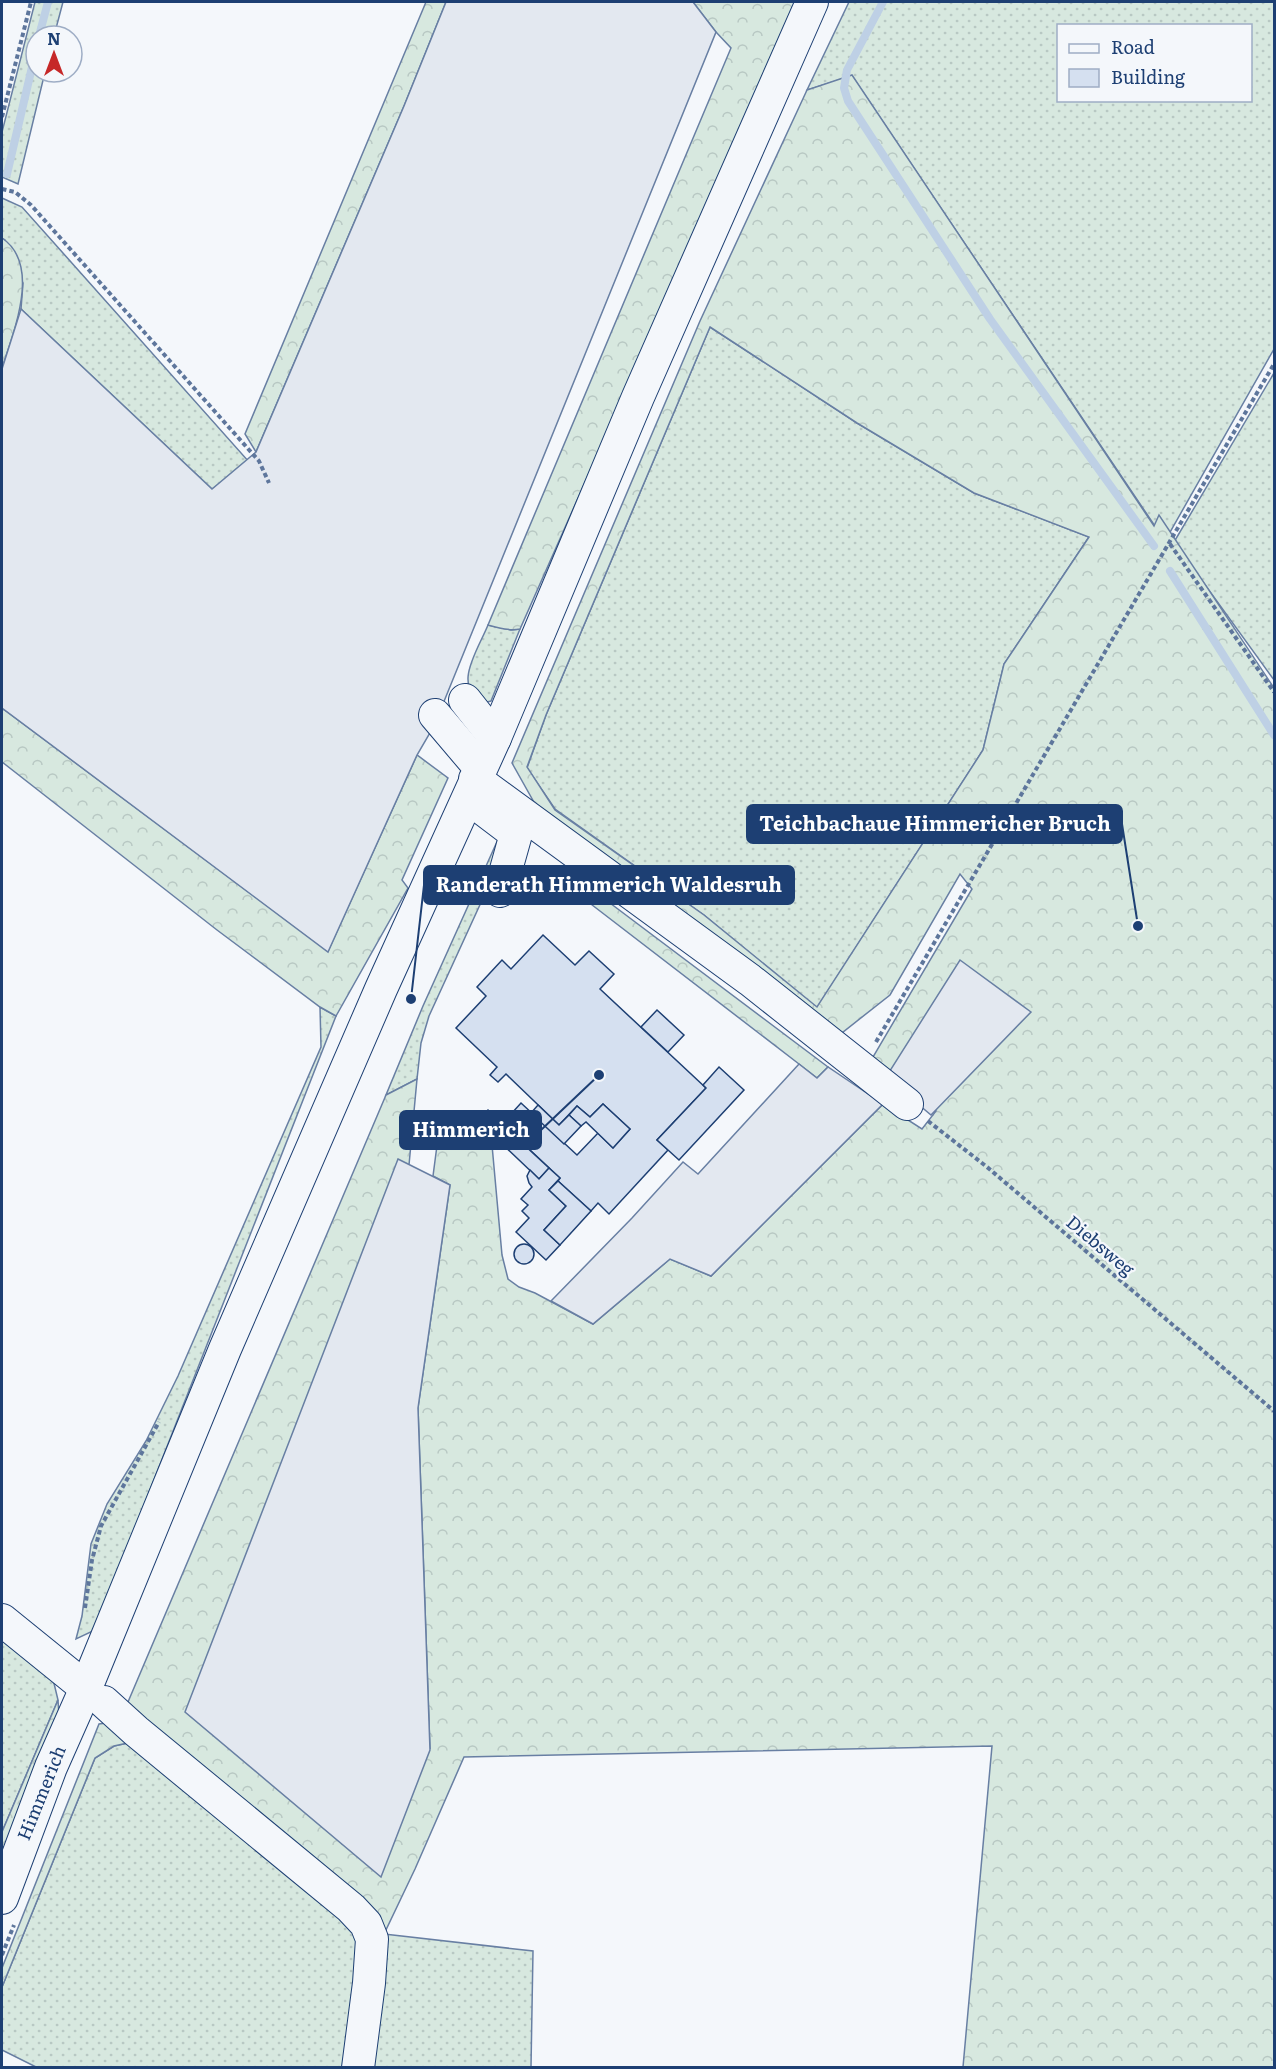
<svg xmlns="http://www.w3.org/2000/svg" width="1276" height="2069" viewBox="0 0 1276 2069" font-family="Literata,serif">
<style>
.grass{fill:url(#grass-dots);stroke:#687fa3;stroke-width:1.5;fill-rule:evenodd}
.forest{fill:url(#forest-crowns);stroke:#687fa3;stroke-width:1.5;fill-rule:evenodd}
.parking{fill:#e3e8f0;stroke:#687fa3;stroke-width:1.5}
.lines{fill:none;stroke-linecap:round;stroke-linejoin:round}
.stream{stroke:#bed0e5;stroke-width:8}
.building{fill:#d5e0f0;stroke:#1d3f73;stroke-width:1.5}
.minor-casing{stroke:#1d3f73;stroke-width:34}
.path{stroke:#5e769c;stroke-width:4;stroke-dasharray:4.5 3;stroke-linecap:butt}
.minor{stroke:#f4f7fb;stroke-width:32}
.labels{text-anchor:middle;stroke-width:4.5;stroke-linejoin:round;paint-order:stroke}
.street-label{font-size:18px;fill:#1d3f73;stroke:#f4f7fb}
.leader{fill:none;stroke:#1d3f73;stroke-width:2}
.callout-dot{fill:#1d3f73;stroke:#f4f7fb;stroke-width:2}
.callout{fill:#1d3f73;stroke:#1d3f73;stroke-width:2}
.callout-label{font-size:20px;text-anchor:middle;font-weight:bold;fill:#fff}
</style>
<defs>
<pattern id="grass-dots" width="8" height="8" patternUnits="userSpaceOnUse" patternTransform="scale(1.5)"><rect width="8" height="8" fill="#d7e8df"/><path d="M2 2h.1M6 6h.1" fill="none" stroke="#b8c8c3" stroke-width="1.8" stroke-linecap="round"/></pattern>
<pattern id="forest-crowns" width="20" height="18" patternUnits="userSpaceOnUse" patternTransform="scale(1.5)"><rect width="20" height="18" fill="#d7e8df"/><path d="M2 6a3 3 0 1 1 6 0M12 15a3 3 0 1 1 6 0" fill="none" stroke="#b8c8c3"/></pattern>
</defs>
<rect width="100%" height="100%" fill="#f4f7fb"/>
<!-- grass -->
<g class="grass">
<polygon points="35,2 63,2 54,36 36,36 36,72 45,72 18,184 2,177 2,132"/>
<path d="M849 2H1274V349L1165 541 852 76 807 90ZM1058 26H1250V100H1058Z"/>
<polygon points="2,198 22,207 250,463 212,489 21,309 23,283 5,240 2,238"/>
<polygon points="710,327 857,423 974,493 1089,537 1004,664 983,750 817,1008 704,915 555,809 527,768 546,715"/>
<polygon points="1274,373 1274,680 1174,542"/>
<path d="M488 625 511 630 520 629 491 701 487 702C449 690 478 650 488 625Z"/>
<polygon points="500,835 489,885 429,1016 421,1043 417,1079 386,1095 423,1006"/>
<polygon points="320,1007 336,1016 95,1630 76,1639 82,1616 91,1544 107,1504 146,1441 178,1376 321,1047"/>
<polygon points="2,1636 52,1675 58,1700 2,1832"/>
<polygon points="137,1741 364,1930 351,2067 36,2067 2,2050 2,1987 95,1758 114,1746"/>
<polygon points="384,1934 533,1951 531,2067 366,2068"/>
</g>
<!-- forest -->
<g class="forest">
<polygon points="426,2 446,2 404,106 256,452 245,434"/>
<path d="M693 2H798L520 629C509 631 499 628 488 625L731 48 716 32Z"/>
<path d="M852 75 1154 526 1159 515 1274 688V2067H963L992 1746 464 1757 415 1869 384 1934 125 1709 386 1095 417 1079 409 1165 398 1160 430 1749 418 1408 450 1185 433 1176 441 1115 491 1134 502 1255 508 1279 519 1287 535 1293 593 1324 670 1259 711 1276 883 1104 922 1129 936 1111 886 1077 870 1062 972 889 960 874 890 995 838 1036 544 820 512 763 700 321 807 90ZM710 327 857 423 974 493 1089 537 1004 664 983 750 817 1007 704 915 555 810 527 767 546 715Z"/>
<path d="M2 238C42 265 13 333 2 368Z"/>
<polygon points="2,708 328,951 417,755 448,778 402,880 408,888 336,1016 320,1007 217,930 2,762"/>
<polygon points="578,879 828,1067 817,1078 799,1064 570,888"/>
<polygon points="58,1700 59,1716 2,1855 2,1832"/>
<polygon points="106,1723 137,1741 114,1746 95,1758 2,1987 2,1968 99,1724"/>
</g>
<!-- parking -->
<g class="parking">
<polygon points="446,2 693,2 716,32 434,726 417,755 328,952 2,708 2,369 21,309 212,489 256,452 404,106"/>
<polygon points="960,960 1031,1012 931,1115 886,1077"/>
<polygon points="799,1064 817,1078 828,1067 883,1104 711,1276 670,1259 593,1324 551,1301 632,1218 683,1162 698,1174"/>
<polygon points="398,1159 450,1185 418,1408 430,1750 381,1877 185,1712"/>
</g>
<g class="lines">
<!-- stream -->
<g class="stream">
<polyline points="883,2 847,70 844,88 848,101 990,319 1154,546"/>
<polyline points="39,36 48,2"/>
<polyline points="7,174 36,50"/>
<polyline points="1170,571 1274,735"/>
</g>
</g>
<!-- building -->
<g class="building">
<polygon points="543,935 575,965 589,951 614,974 600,989 706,1088 657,1140 668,1150 609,1214 598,1203 591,1211 558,1181 560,1178 502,1124 521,1103 577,1155 598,1133 613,1148 630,1129 603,1104 590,1117 577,1106 559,1125 506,1074 498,1082 490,1075 497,1067 456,1028 486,996 477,987 502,960 511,969"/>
<polygon points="657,1010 684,1035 668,1052 641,1027"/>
<polygon points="719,1067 744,1090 679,1160 657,1140 706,1088 703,1085"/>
<polygon points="603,1104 630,1129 613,1148 586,1122 581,1126 569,1115 577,1106 590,1117"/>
<polygon points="538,1105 559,1125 569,1115 581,1126 564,1144 531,1113"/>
<polygon points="488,1110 495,1117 486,1126 479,1119"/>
<polygon points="506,1128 549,1168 539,1179 497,1139"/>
<polygon points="549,1168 560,1178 549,1190 566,1206 544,1230 560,1245 546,1260 516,1232 529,1218 522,1211 528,1205 521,1199 532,1187 529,1183 527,1176 530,1170 539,1179"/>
<polygon points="558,1181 591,1211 560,1245 544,1230 566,1206 549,1190"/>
<circle cx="524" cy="1254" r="10"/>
</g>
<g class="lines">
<defs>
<g id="minor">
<polyline points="465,700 495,738"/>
<polyline points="435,715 480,768"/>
<polyline points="475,779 750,980 907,1104"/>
<polyline points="483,809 516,834 500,891"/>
<polyline points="2,1620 86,1688"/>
<polyline points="104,1702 136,1731 351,1908 366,1924 372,1939 369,1983 358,2068"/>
<polyline points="2,1898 51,1767 86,1688 225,1349 381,989 495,738 638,397 812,2"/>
</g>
</defs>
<!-- minor casing -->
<use href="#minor" class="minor-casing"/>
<!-- path -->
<g class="path">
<polyline points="2,117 31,2"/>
<polyline points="2,189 15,192 31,205 259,461 269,483"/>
<polyline points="1170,544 1274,692"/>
<polyline points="876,1042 1274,364"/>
<polyline points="928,1121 987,1167 1274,1411"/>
<polyline points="85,1608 92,1560 101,1526 159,1422"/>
<polyline points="2,1955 14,1925"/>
</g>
<!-- minor -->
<use href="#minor" class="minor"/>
</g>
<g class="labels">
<!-- street labels -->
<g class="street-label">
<text transform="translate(1100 1246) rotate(40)" y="6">Diebsweg</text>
<text transform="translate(42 1793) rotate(-68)" y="6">Himmerich</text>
</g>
</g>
<!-- callouts -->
<path class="leader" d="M1138 926L1122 824M411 999L424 885M599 1075L541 1130"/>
<g class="callout-dot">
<circle cx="1138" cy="926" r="6"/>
<circle cx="411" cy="999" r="6"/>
<circle cx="599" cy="1075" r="6"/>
</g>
<g class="callout">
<rect x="747" y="805" width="375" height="38" rx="6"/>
<rect x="424" y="866" width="370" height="38" rx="6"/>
<rect x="400" y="1111" width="141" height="38" rx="6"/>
</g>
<g class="callout-label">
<text x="935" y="831">Teichbachaue Himmericher Bruch</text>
<text x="609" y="892">Randerath Himmerich Waldesruh</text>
<text x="471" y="1137">Himmerich</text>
</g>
<!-- border -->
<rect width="1276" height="2069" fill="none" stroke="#1d3f73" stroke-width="6"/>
<!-- legend -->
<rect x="1057" y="24" width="195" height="78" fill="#f4f7fb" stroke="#9eadc5" stroke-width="1.5"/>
<rect x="1069" y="44" width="30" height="9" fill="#f4f7fb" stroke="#9eadc5" stroke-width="1.5"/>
<text x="1111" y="54" font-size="18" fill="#1d3f73">Road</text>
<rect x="1069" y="69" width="30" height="18" fill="#d5e0f0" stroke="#9eadc5" stroke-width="1.5"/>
<text x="1111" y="84" font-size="18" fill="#1d3f73">Building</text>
<!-- north arrow -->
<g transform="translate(54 54)"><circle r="28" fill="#f4f7fb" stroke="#9eadc5" stroke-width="1.5"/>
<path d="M0-4.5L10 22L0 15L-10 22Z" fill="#c62828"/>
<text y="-9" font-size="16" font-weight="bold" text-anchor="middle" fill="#1d3f73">N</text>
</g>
</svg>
